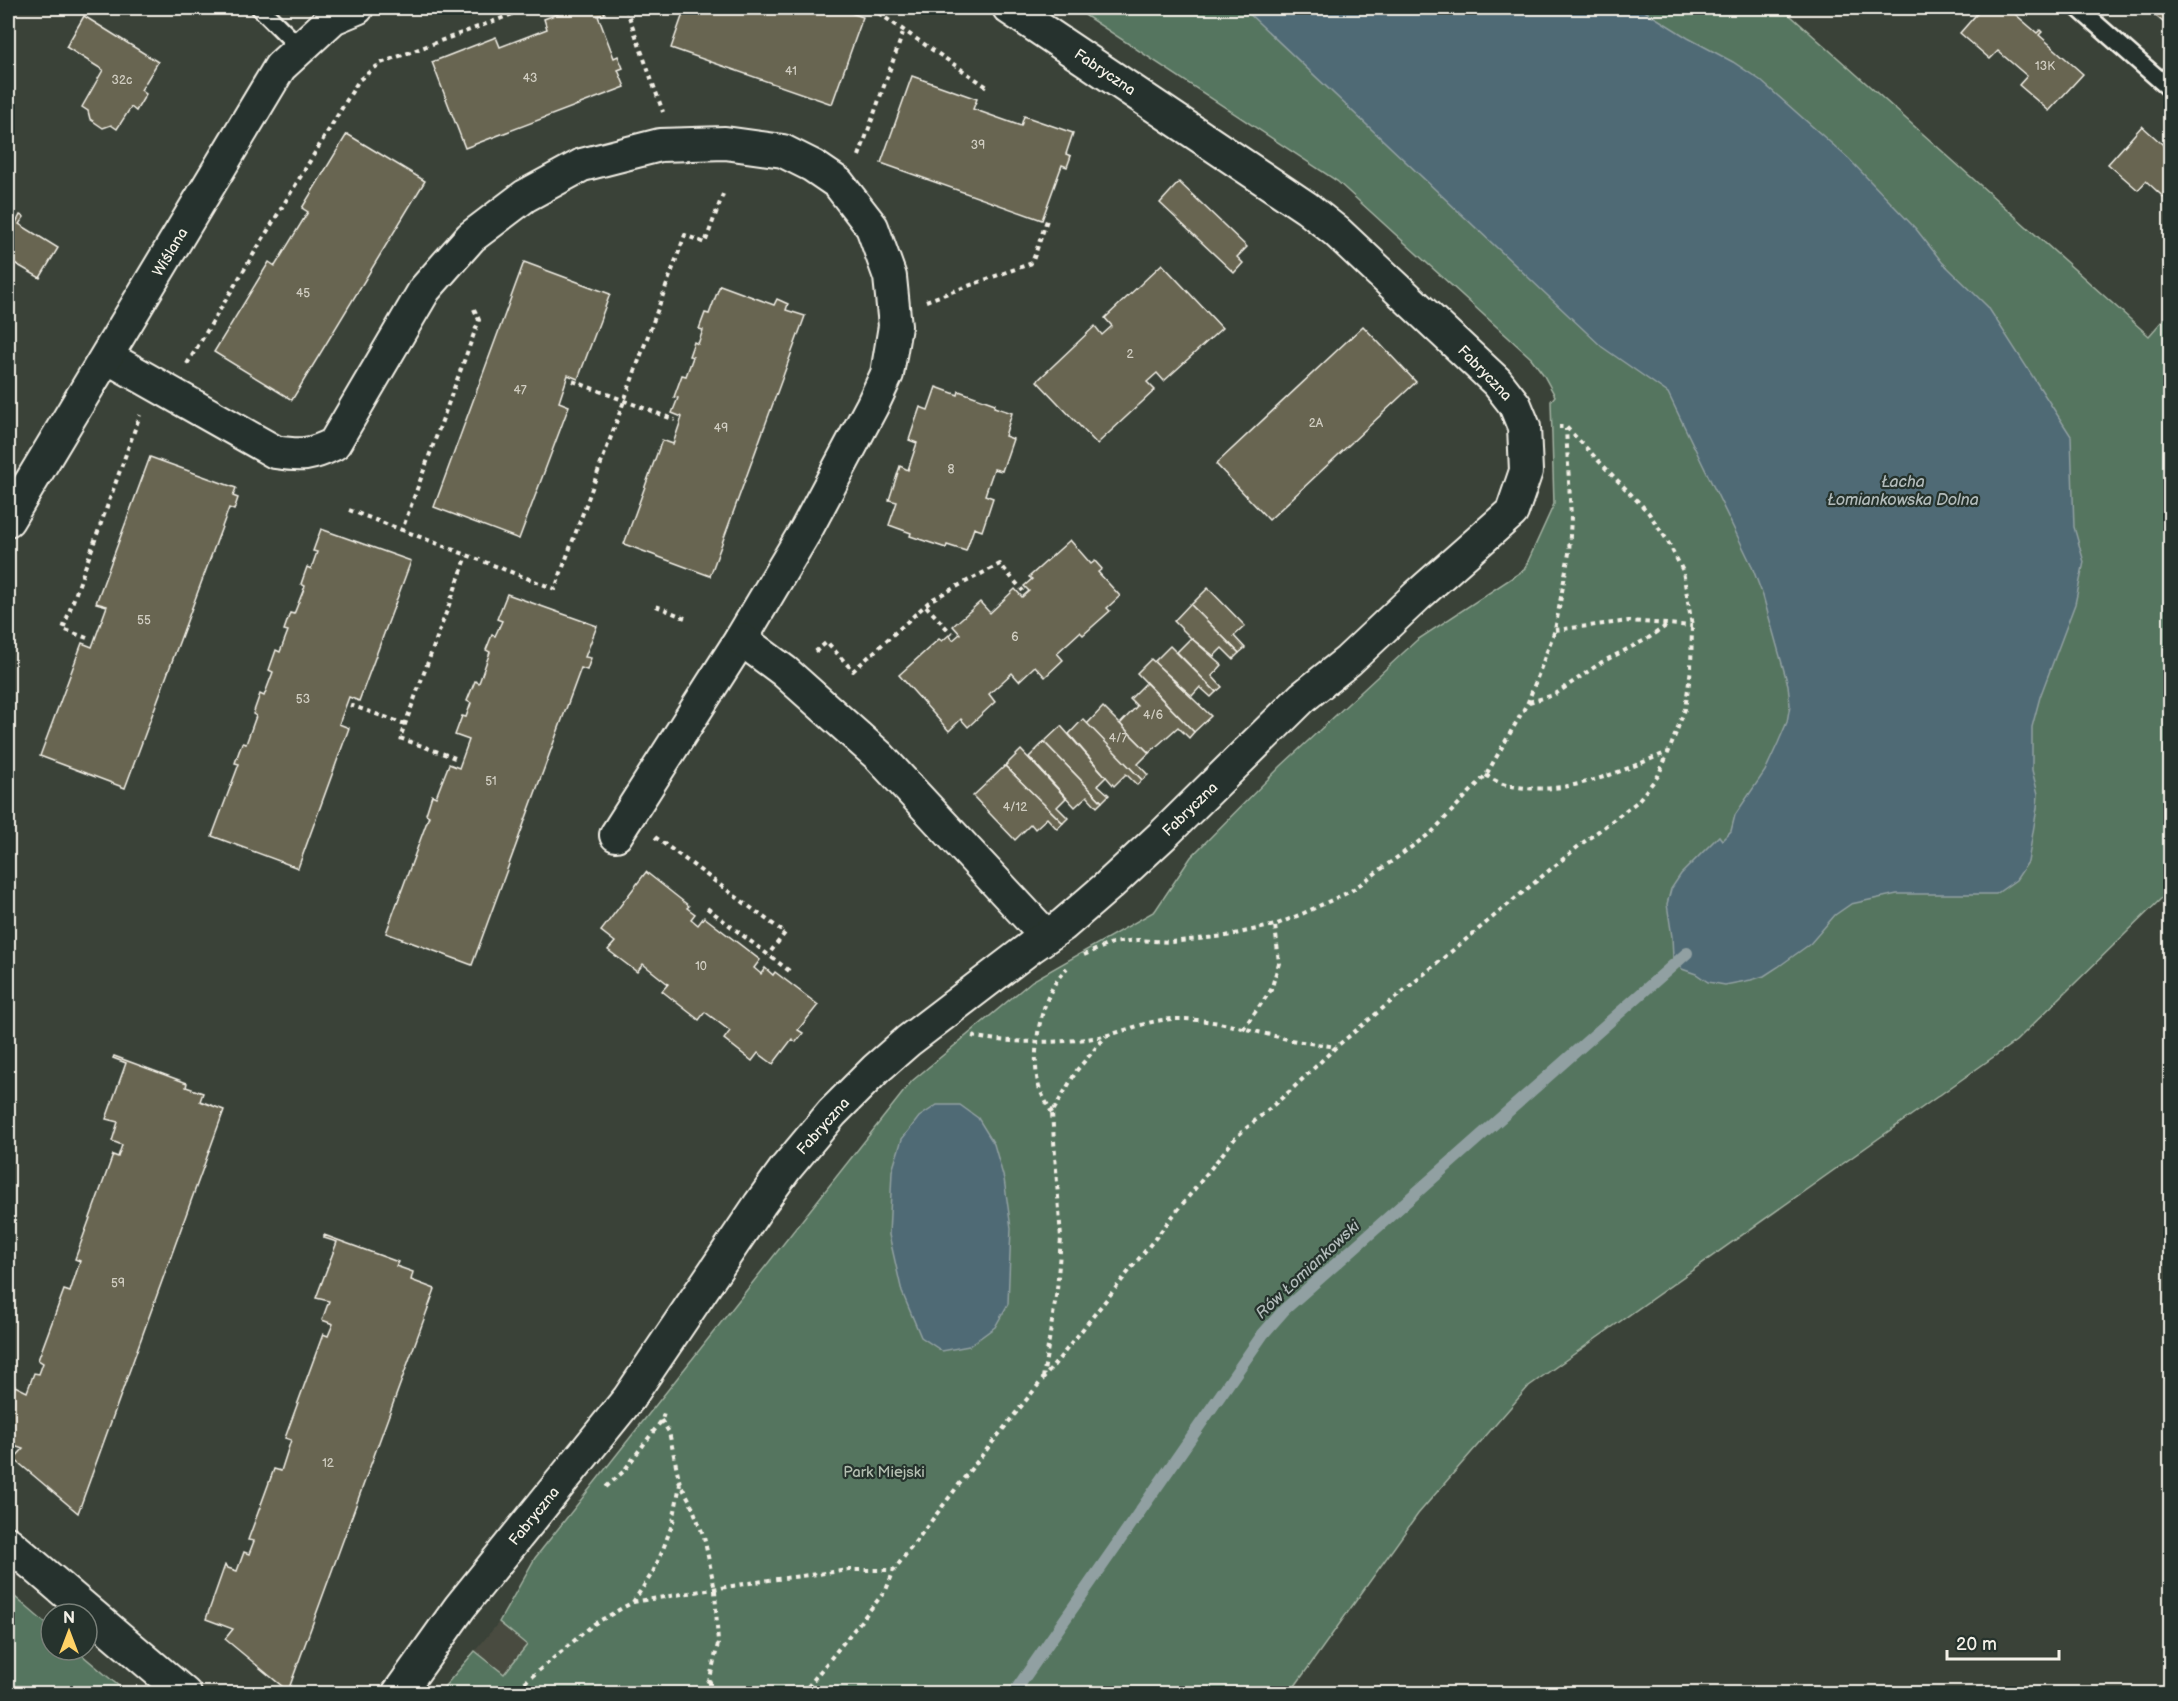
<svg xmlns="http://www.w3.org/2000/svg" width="2178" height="1701" viewBox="0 0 2178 1701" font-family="'Balsamiq Sans',sans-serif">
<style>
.built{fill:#484c40}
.green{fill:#54745e;stroke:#a4b2a3;stroke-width:1.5}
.water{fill:#4f6a74;stroke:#91a0a2;stroke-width:1.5}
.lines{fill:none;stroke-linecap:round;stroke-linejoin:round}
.stream{stroke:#91a0a2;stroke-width:12}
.building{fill:#676551;stroke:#f4f1e8;stroke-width:1.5}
.lane-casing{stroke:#f4f1e8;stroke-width:21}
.street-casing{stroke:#f4f1e8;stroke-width:36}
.path{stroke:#f4f1e8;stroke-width:4;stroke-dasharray:4.5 4.5;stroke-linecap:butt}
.lane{stroke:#26332d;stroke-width:16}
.street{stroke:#26332d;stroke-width:32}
.labels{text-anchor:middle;stroke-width:4.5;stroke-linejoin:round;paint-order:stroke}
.number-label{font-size:12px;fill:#d1cec2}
.street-label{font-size:15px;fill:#f4f1e8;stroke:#26332d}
.park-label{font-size:15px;fill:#b4bfb1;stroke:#26332d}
.water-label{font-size:16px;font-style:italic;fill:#b2bbba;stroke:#26332d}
</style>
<rect width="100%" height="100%" fill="#3a4238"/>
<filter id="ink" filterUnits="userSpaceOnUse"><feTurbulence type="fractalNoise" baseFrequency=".0167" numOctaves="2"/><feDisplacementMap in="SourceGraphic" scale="12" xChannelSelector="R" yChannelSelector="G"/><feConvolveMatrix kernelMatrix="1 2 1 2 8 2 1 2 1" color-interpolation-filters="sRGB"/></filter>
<g filter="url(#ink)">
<!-- built -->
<polygon class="built" points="499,1622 528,1645 504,1674 475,1651"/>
<!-- green -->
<g class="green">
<polygon points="1074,8 1782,8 2149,336 2170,312 2170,890 2016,1041 1529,1386 1418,1514 1290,1693 438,1694 475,1651 504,1674 527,1645 499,1622 535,1558 912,1081 1032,981 1155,911 1191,857 1281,766 1417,640 1524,570 1554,504 1551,401 1555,396 1543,374 1531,358 1337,181"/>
<polygon points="8,1591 51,1628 51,1650 76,1650 127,1693 8,1693"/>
</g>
<!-- water -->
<g class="water">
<polygon points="1243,8 1640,8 1688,38 1733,62 1760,80 1849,159 1916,229 1942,262 1988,307 2071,436 2074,527 2084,562 2075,604 2040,697 2032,727 2032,770 2038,794 2037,808 2028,862 2016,880 1996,894 1897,894 1851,904 1835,915 1810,944 1778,967 1764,976 1751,980 1725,985 1708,982 1696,974 1682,969 1676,963 1673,958 1672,937 1667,904 1671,889 1681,874 1719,836 1722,840 1731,831 1735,815 1765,771 1778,743 1787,722 1790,705 1788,685 1763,596 1751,564 1668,393 1602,347"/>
<polygon points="937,1105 960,1105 978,1118 994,1144 1004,1179 1011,1228 1008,1304 995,1327 969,1346 942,1351 921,1337 902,1292 889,1235 892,1171 902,1139 919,1117"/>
</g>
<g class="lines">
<!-- stream -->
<polyline class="stream" points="1013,1694 1263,1334 1285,1309 1687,953"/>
</g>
<!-- building -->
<g class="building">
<polygon points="573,8 602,8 605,14 598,16 614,58 618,56 623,68 618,70 625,87 465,148 432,62 496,37 500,47 547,29 544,19"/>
<polygon points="685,8 804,8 810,10 811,8 836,8 863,17 832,104 671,48"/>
<polygon points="1982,8 2008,8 2037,33 2040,30 2042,32 2039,35 2083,74 2049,111 2019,85 2027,76 1998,51 1990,59 1960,33"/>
<polygon points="2146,8 2170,8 2170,29 2163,22"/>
<polygon points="84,16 158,62 141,90 146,94 136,111 131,107 117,129 111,125 103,128 90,119 88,111 82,107 103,70 66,47"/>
<polygon points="912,76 977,99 973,109 1021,126 1024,116 1073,133 1066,154 1071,156 1067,167 1062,165 1042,220 881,163"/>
<polygon points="2142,126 2170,151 2170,203 2146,181 2138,190 2108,164"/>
<polygon points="347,134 425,181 292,400 214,352 269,262 275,266 308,212 302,208"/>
<polygon points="1179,182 1247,247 1237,257 1243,263 1234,273 1160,203"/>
<polygon points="20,215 24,217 19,224 58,248 40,278 11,261 8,263 8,218 16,223"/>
<polygon points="524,262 610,294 578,379 568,375 559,402 569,406 519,539 434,507"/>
<polygon points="1162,264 1222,328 1164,381 1157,373 1147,382 1155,390 1097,444 1037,381 1095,326 1102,335 1112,326 1105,318"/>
<polygon points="720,285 774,305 777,299 788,304 786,310 805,316 710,576 624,544 662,440 673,444 682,417 672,413 678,398 674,397 682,375 686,376 693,357 689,356 694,342 698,344 703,330 699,329 705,313 709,314"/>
<polygon points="1363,326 1416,382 1269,520 1216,464"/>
<polygon points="936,387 958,395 959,391 995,404 994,407 1012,413 1005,436 1013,439 1002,471 994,469 985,495 993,498 982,531 974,528 966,551 947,545 946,548 910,536 911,533 889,525 897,502 889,500 900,466 908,470 917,443 909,440 920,407 928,410"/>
<polygon points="150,457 236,488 233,496 238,498 234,510 229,508 125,788 40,756 82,643 92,647 107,606 96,603"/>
<polygon points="321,529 411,561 359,701 349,697 339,724 349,728 298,868 212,836 239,764 235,763 242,743 246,744 256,716 253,714 260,694 264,696 273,672 269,670 276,650 280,652 288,631 284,630 290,613 294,614 305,586 301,584 307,567 311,569 317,552 313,551"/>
<polygon points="1070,540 1091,564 1095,561 1102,569 1098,572 1120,596 1107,608 1110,611 1083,635 1080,632 1057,653 1063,660 1045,677 1035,666 1019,681 1012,673 989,694 995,702 968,727 961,719 949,731 899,675 939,639 942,641 949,635 953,640 960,634 953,626 980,602 990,613 1015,589 1022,597 1029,591 1024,586 1032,579 1029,577"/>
<polygon points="1208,588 1245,626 1234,636 1245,648 1239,653 1191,605"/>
<polygon points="507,594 597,626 585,657 591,658 587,670 581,668 472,965 386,933 429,816 426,814 432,795 436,797 449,764 459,768 469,740 455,735 462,716 466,717 471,703 467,701 475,681 479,683 490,652 486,650 492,635 495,636 502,621 497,619"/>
<polygon points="1190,604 1239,653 1233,659 1222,648 1214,656 1191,638 1174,621"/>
<polygon points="1191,638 1222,665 1212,676 1222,687 1216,692 1177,652"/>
<polygon points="1170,646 1216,692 1211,697 1200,687 1192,696 1154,662"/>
<polygon points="1151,659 1211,716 1194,732 1137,673"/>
<polygon points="1146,683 1194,732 1189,738 1178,727 1149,753 1120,724 1137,706 1130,699"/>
<polygon points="1103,707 1149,753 1138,764 1148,775 1142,780 1087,724"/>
<polygon points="1083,719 1142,780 1137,785 1126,774 1114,786 1069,734"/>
<polygon points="1061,726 1106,777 1098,785 1109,795 1102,802 1044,742"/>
<polygon points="1044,742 1102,802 1097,807 1087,796 1075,807 1029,757"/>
<polygon points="1021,750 1066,798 1057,807 1068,818 1063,823 1005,766"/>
<polygon points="1005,766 1063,823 1057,829 1047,818 1035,829 1031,824 1015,840 973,796"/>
<polygon points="646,872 689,906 687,908 695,914 691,919 698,925 704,917 760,960 754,968 761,974 765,968 773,975 775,972 818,1005 798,1030 803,1033 796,1042 792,1039 773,1064 758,1053 752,1061 724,1039 730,1031 705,1012 699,1020 662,991 668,984 643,964 637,972 608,950 615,942 601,931"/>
<polygon points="114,1056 187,1083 186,1087 203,1093 200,1101 224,1110 78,1513 14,1459 23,1449 8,1444 8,1406 15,1386 27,1392 34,1373 39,1374 43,1363 38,1360 64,1290 70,1292 80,1261 75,1259 113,1155 118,1157 122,1145 112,1141 118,1122 106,1119 126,1063 113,1058"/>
<polygon points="324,1235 398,1262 396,1266 413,1272 411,1280 435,1289 288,1691 225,1639 233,1629 206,1619 225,1565 228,1568 237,1571 244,1552 249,1554 254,1541 248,1540 274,1469 281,1471 291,1440 285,1438 323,1334 328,1336 333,1324 322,1320 329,1301 316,1298 337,1242 324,1238"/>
</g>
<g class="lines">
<defs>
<g id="lane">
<polyline points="260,8 300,48"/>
<polyline points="2078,8 2170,89"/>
</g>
<g id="street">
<path d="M107 357 275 452C301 456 310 456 334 444L425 289 471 237 525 196 582 165 660 145 725 143 783 151 813 166 838 183 872 227 890 277 895 326 887 374 872 406 806 530 741 639 616 835"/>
<polyline points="8,520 280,67 333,18 357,8"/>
<polyline points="741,639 784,671 879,756 1046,936"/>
<polyline points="8,1543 185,1694"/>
<polyline points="398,1694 460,1607 629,1398 760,1204 786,1168 832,1113 876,1069 908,1041 1031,947 1063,925 1108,886 1164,834 1303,697 1348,661 1417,596 1512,512 1526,471 1524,427 1515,405 1497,382 1337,232 1307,208 1009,8"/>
</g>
</defs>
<!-- lane casing -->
<use href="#lane" class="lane-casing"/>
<!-- street casing -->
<use href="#street" class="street-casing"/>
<!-- path -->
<g class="path">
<polyline points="626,8 663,112"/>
<polyline points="871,8 990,89"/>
<polyline points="859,156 904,30"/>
<polyline points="926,301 1032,263 1047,220"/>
<polyline points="474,309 479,320 402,530 555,589 685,235 705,243 723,194"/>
<polyline points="187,364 359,80 381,63 529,8"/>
<polyline points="573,381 675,420"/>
<polyline points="349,510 402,530"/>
<polyline points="656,606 685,618"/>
<polyline points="926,606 952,634"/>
<polyline points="1555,630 1629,621 1692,626"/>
<polyline points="87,638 63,629 140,415"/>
<polyline points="815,652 827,642 853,671 931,600 1000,564 1023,591"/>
<polyline points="1529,702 1554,695 1602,662 1647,639 1669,624"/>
<polyline points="350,705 405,724"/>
<polyline points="455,758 400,738 467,556"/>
<path d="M1486 775C1492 779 1500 784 1507 785 1564 798 1616 773 1668 752"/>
<polyline points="655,837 785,933 768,955"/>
<polyline points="707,908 792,973"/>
<polyline points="1084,955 1112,943 1138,940 1171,942 1226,936 1275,925 1304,913 1351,891 1432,832 1486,775 1528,702 1555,630 1569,553 1571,517 1566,429"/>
<polyline points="1243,1029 1271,990 1279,963 1275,925"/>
<path d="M972 1036C1008 1044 1072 1044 1108 1035 1132 1029 1154 1018 1179 1019 1215 1019 1252 1031 1287 1039 1303 1043 1320 1044 1336 1047"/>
<path d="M1052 1113C1047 1103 1040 1093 1038 1083 1031 1049 1041 993 1067 968"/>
<polyline points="1043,1378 1057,1290 1061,1238 1052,1113 1077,1070 1106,1036"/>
<polyline points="661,1420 669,1432 680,1484 690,1501 704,1537 715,1590 718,1644 710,1678 702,1694"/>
<polyline points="606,1487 623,1472 662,1420 664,1413"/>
<polyline points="633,1602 769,1580 849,1570 894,1570"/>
<polyline points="511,1694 594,1624 633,1602 653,1572 662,1552 673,1522 680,1484"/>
<polyline points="710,1694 710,1678"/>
<polyline points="802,1694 886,1590 894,1570 964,1478 1236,1137 1290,1091 1336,1047 1580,845 1637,802 1658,776 1669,751 1685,709 1691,669 1692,626 1683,571 1667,540 1648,512 1566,427 1559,427"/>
</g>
<!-- lane -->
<use href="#lane" class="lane"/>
<!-- street -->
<use href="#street" class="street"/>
</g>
</g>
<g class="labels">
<!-- number labels -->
<g class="number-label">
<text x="2045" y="70">13K</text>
<text x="791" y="75">41</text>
<text x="530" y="82">43</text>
<text x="122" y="84">32c</text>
<text x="978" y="149">39</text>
<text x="303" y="297">45</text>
<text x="1130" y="358">2</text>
<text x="520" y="394">47</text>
<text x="1316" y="427">2A</text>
<text x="721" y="432">49</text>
<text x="951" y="473">8</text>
<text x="144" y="624">55</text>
<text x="1015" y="641">6</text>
<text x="303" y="703">53</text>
<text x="1153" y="719">4/6</text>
<text x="1118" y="742">4/7</text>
<text x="491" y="785">51</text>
<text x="1015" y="811">4/12</text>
<text x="701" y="970">10</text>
<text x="118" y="1287">59</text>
<text x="328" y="1467">12</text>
</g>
<!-- street labels -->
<g class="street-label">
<text transform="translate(1105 72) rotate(34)" y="5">Fabryczna</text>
<text transform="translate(170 252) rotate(-59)" y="5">Wiślana</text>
<text transform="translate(1485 373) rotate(46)" y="5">Fabryczna</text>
<text transform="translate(1190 809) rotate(-44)" y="5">Fabryczna</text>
<text transform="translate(823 1126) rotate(-48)" y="5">Fabryczna</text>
<text transform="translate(534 1516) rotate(-51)" y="5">Fabryczna</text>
</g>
<!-- park labels -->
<g class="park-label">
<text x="884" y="1477">Park Miejski</text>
</g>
<!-- water labels -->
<g class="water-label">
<text x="1903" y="487">Łacha<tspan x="1903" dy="18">Łomiankowska Dolna</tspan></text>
<text transform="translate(1307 1269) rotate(-43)" y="6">Rów Łomiankowski</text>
</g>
</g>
<!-- margin -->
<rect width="2178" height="1701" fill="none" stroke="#26332d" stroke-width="30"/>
<rect x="15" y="15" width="2148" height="1671" fill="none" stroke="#f4f1e8" stroke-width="2" filter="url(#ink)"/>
<!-- north arrow -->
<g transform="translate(69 1632)"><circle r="28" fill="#26332d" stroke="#787f78" stroke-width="1.5"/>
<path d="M0-4.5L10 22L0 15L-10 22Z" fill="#ffd166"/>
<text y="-9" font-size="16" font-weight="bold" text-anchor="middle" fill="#f4f1e8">N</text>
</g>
<!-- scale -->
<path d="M1947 1650v9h112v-9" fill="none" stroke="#f4f1e8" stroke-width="3"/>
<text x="1956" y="1650" font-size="18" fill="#f4f1e8" stroke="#26332d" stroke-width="4.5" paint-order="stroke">20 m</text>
</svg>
